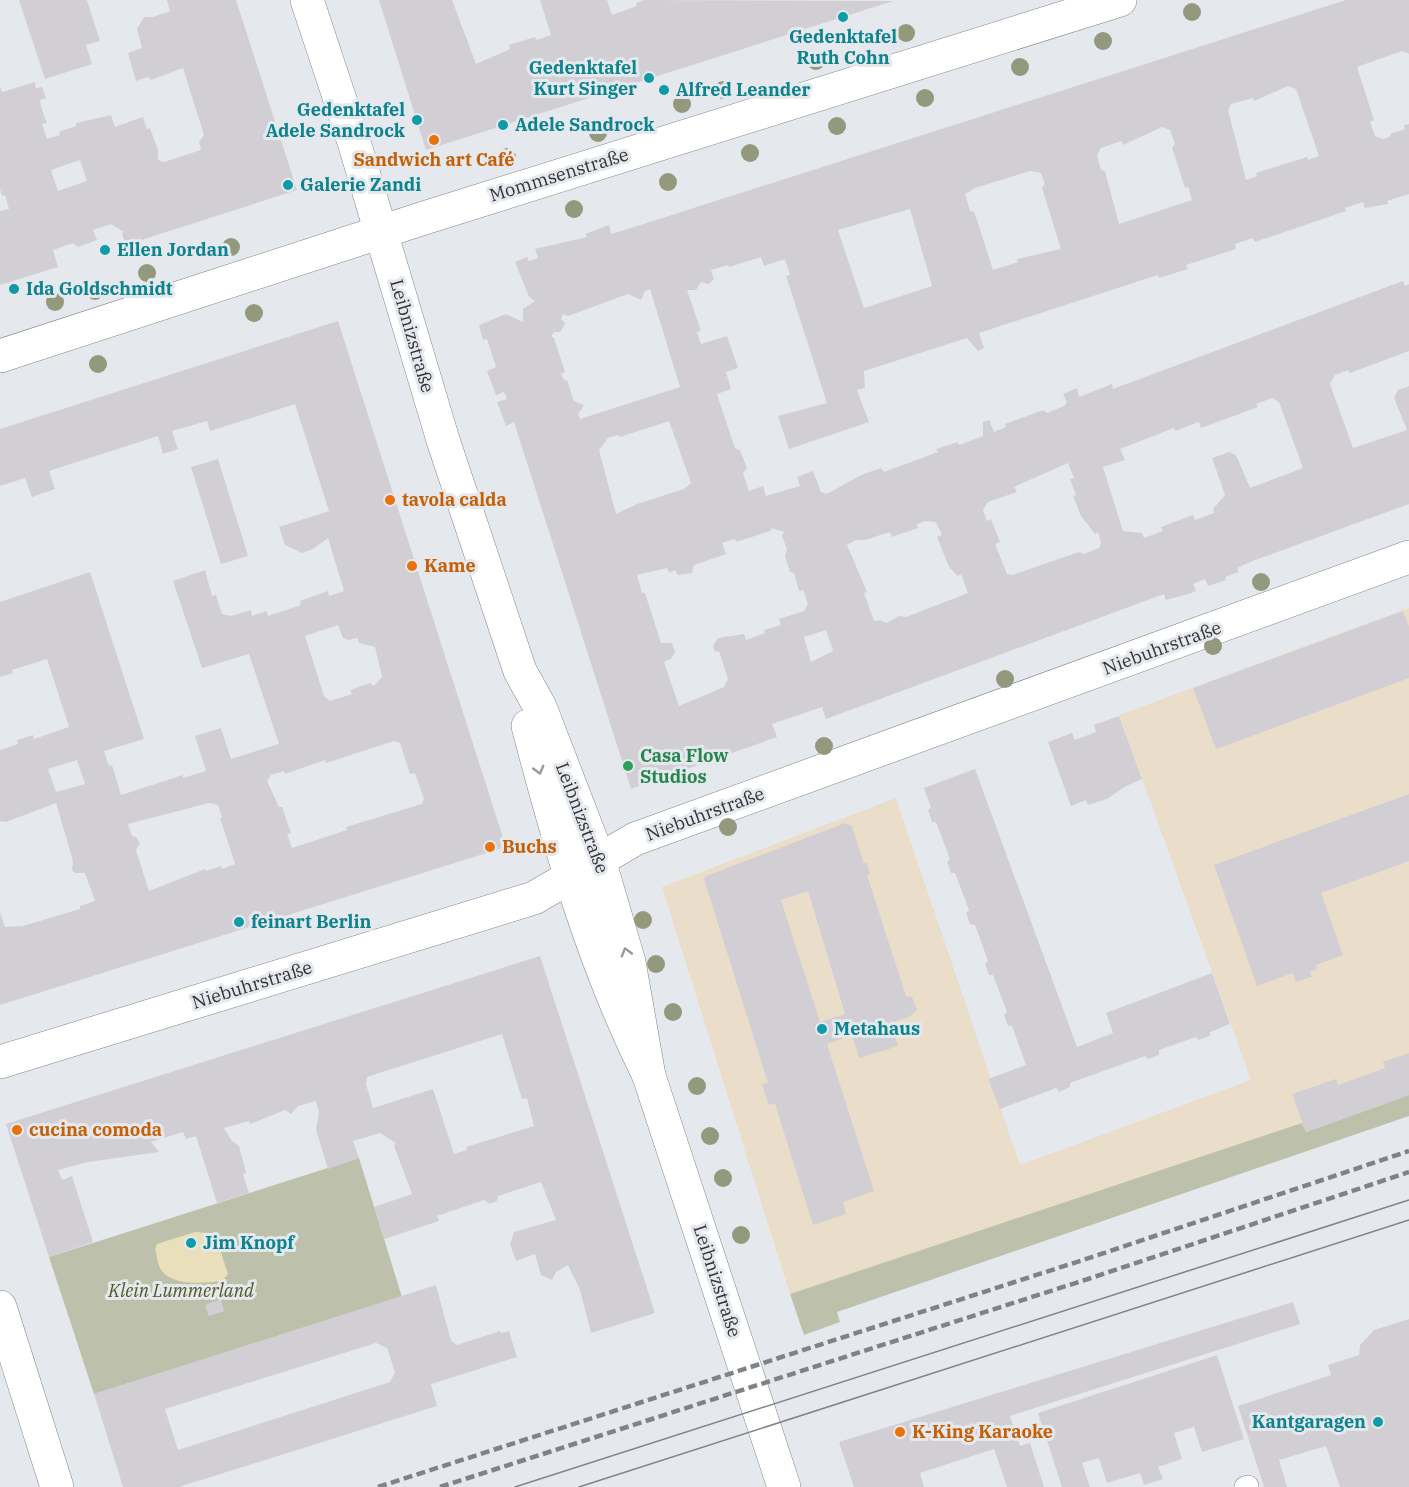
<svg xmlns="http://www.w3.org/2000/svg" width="1409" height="1487" viewBox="0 0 1409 1487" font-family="'IBM Plex Serif',serif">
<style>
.commercial{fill:#eaddc9}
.green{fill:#bdc1ab}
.sand{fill:#e9dfba}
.building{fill:#d2cfd4;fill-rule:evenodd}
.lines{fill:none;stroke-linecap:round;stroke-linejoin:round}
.service-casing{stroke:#808588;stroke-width:22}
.minor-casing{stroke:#808588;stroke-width:34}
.tertiary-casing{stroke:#808588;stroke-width:34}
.service{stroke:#fff;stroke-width:21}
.minor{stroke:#fff;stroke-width:33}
.tertiary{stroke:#fff;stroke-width:33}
.tram{stroke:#808285;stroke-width:1.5}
.rail{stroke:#808285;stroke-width:4.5;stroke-dasharray:9 4.5;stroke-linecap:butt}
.tree{fill:#94997e}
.oneway{stroke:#98989a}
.culture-dot{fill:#0f9aa8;stroke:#e5e9ed;stroke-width:2}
.food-dot{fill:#e8710a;stroke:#e5e9ed;stroke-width:2}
.leisure-dot{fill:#2e9e5b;stroke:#e5e9ed;stroke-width:2}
.labels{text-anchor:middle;stroke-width:6;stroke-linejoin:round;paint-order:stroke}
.culture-label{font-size:18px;font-weight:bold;fill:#0d838f;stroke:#e5e9ed;text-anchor:start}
.food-label{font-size:18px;font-weight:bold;fill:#c56008;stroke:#e5e9ed;text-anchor:start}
.street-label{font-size:18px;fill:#313234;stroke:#e5e9ed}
.leisure-label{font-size:18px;font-weight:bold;fill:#27864d;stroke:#e5e9ed;text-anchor:start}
.park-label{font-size:18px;font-style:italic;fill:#515724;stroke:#e5e9ed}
</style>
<rect width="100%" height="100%" fill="#e5e9ed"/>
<!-- commercial -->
<polygon class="commercial" points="1409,608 1409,1104 1291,1145 1285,1129 790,1294 662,887 896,798 1020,1165 1251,1080 1119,715"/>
<!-- green -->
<g class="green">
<polygon points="1409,1095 1409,1116 837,1312 840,1322 804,1335 790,1294 1302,1123 1306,1132"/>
<polygon points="359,1158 402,1297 94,1394 49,1257"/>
</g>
<!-- sand -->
<path class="sand" d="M195 1232 209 1233 218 1243 228 1274 222 1281C204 1283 170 1287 160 1268 157 1262 157 1255 155 1249L157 1244Z"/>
<!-- building -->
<g class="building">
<polygon points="19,0 87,0 100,41 86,45 92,64 45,79"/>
<path d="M167 0H236L297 190 126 245 122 234 124 232 111 224 93 230 97 240 78 247 73 243 53 250 58 267 0 285V211L9 209 5 195 2 196 0 189V87L2 92 35 82 36 88 42 87 46 98 40 100 41 107 47 123 42 124 47 139 60 135 59 132 76 126V123L111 115 115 127 143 117 147 129 150 128 158 150V160L164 162 201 150 199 142 204 135 183 68 151 80 148 77 136 81 128 53 142 48 137 29 144 17H153L170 11ZM80 160 87 181 58 191 51 170Z"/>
<polygon points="379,0 452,0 476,64 510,49 509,45 535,37 536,40 551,35 540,0 607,0 612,15 637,6 636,3 644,0 893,1 426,150"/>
<path d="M1346 0H1409V54L1402 51 1357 67 1374 120 1370 122 1375 136 1383 139 1391 136 1390 134 1405 129 1404 125 1409 124V194L1387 201 1388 204 1365 208 1363 202 1345 208 1346 211 1255 242 1253 238 1235 244 1236 249 1186 265 1188 269 1159 278 1158 275 979 333 984 348 978 351 967 338 864 371 865 388 857 390 869 422 789 449 778 416 827 403 786 276 790 275 785 259 764 266 761 257 729 267 728 265 711 270 714 279 709 284 701 282 696 290H687L701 331 697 332 701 344 727 336 738 368 726 372 731 389 717 394 735 448 740 450 747 468 743 473 749 491 763 486 766 496 800 486 797 477 813 471 821 492 827 494 861 475 881 468 884 472 938 452 936 449 958 442 959 445 983 436V422L989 420 994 432 1006 427 1005 424 1043 410 1047 413 1064 406 1067 402 1063 394 1077 388 1079 397 1112 384 1113 389 1403 281 1405 286 1409 284V351L1350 373 1348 370 1335 375 1330 384 1353 448 1407 430 1394 398 1398 390 1409 386V504L1250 562 1237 568 1239 572 1225 577 1226 580 1208 586 1205 579 1193 584 1196 591 1188 594 1166 600 1164 594 826 719 822 707 772 724 777 737 631 789 514 422 506 426 497 402 507 399 504 392 496 395 487 371 496 367 487 339 483 340 479 325 506 314 523 322V309L535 301 529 297 515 262 527 257 529 261 538 258 535 249 587 237 585 234 609 225 611 234 631 228ZM1288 86 1296 89 1319 156 1308 160 1307 157 1256 173 1257 176 1246 180 1228 110 1231 104 1253 98 1254 101ZM1162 127 1170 130 1175 144 1172 148 1185 188 1188 187 1192 200 1119 224 1105 171 1101 170 1097 155 1101 148 1121 141 1123 145ZM1030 171 1041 173 1045 184 1042 188 1061 249 1017 259 1018 262 993 270 977 220 974 212 970 211 965 194 975 188ZM910 209 932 286 864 308 838 230ZM650 289 680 387 580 419 578 414 584 405 574 401 567 380 565 381 561 374 565 372 554 338 551 336 554 332H560L562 329 565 323 561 319 563 314 568 316 628 294 641 300 645 291ZM1272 398 1279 402 1303 468 1250 488 1236 455 1229 452 1212 458 1225 495 1213 509 1214 513 1195 520 1193 515 1161 527 1163 531 1144 538 1142 533 1123 531 1103 467 1125 460 1120 449 1174 428 1175 431 1199 422 1201 428 1258 407 1256 404ZM669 421 691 483 684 489 637 504 616 514 599 450 608 438 618 435 620 437ZM1068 463 1074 478 1070 479 1076 495 1073 496 1081 516 1095 534 1098 532 1101 543 1099 548 1084 554 1079 552 1012 575 1007 574 995 544 1000 542 991 519 987 521 983 510 988 502 1017 492 1014 487ZM925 521 936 522 942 535 937 537 949 567 958 576 961 574 968 593 906 617 899 616 886 623 880 620 874 621 864 593 867 592 847 545 856 540H865L890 532 892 537 918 528 917 524ZM772 528 784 532 782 536 787 549 785 556 790 572 794 573 799 591 803 590 808 604 804 611 779 619 781 625 764 630 765 633 746 640 744 634 718 638 713 646 715 652 719 651 728 679 724 687 679 706 664 662 671 659 675 652 672 643H661L645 593H642L637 575 667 568 669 573 675 570 678 575 692 573 694 565 726 554 722 543 735 539 736 542 770 531ZM826 630 833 651 811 662 804 637Z"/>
<path d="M338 321 506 847 0 1005V912L5 927 23 926 80 909V906L95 901 85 873H75L72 870 73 861 56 803 6 822 0 821V750L18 744 17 740 33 735 34 739 69 727 47 659 12 670 13 673 0 677V602L90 572 144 739 104 751 109 766 112 765 121 795 183 775V778L206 771 195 736 221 728 231 759 279 744 249 654 202 668 173 581 205 570 212 596 216 595 222 614 231 616 251 610 252 616 266 611 268 616 301 605 300 601 328 591 329 596 344 591 328 538 313 549 302 553 285 545 279 527 329 511 295 404 210 431 207 421 172 431 178 449 163 454 158 436 49 471 55 489 32 497 25 478 0 486V429ZM338 625 343 638 348 640 358 638 359 643 375 647 382 677 374 686 370 683 350 690 352 694 330 701 324 696 305 636ZM394 741 400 743 410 774 415 773 424 799 422 804 346 827 347 830 292 848 287 834 291 833 282 807H279L267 781 271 775 284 771 285 774 325 760 326 763ZM77 760 85 784 56 792 48 769ZM209 803 218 805 222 817 220 818 235 864 222 869 221 866 206 871 205 869 149 891 136 850 140 843 136 837 132 836 128 824Z"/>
<polygon points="218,459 248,556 221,564 191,467"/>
<polygon points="1403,611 1409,627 1409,678 1216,749 1193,688"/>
<polygon points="1119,716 1142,779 1126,786 1107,799 1088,805 1086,800 1071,806 1048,742 1072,733 1075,740 1096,732 1094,725"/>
<polygon points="975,769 1077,1047 1113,1033 1106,1013 1212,973 1230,1024 1210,1032 1210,1036 1198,1040 1196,1037 1159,1050 1159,1055 1148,1059 1145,1056 1070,1083 1070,1087 1059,1092 1056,1088 1000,1109 988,1079 1026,1065 1012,1026 1008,1026 1004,1015 1007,1012 993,975 989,975 985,963 988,961 975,925 970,924 966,913 969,910 955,873 951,873 947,862 950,859 936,822 932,822 928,810 931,808 924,788"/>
<polygon points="1409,794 1409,861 1321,893 1343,955 1316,965 1317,969 1310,972 1312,977 1296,982 1293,973 1257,986 1214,865"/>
<path d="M845 823 852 826 864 864 867 862 870 874 867 875 906 996 912 997 917 1010 909 1017 891 1023 898 1046 859 1058 852 1035 827 1044 874 1191 843 1202 846 1214 813 1225 775 1104 769 1105 762 1084 768 1083 704 879 706 876ZM808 891 845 1014 820 1022 781 900Z"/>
<path d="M540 956 655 1313 591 1333 580 1290 568 1265 556 1272 552 1280 541 1275 535 1254 516 1261 510 1244 514 1232 556 1220 541 1182 498 1196 497 1201 490 1204 484 1200 437 1216 439 1221 384 1239 374 1207 412 1194 394 1146 396 1143 380 1133 353 1141 359 1158 328 1169 316 1130 319 1112 316 1101 298 1106 291 1114 285 1110 250 1124 249 1121 224 1128 231 1140 239 1146 246 1173 243 1174 249 1193 217 1203 196 1136 186 1139 183 1132 151 1142 159 1152 88 1162 58 1170 62 1180 72 1176 93 1242 49 1257 6 1124ZM502 1034 522 1099 527 1098 534 1126 466 1147 467 1150 454 1154 433 1089 373 1108 366 1084 367 1077Z"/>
<polygon points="1409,1053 1409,1095 1306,1132 1292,1094 1336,1079 1338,1085 1385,1068 1383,1062"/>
<path d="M436 1285 451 1341 457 1345 500 1331 501 1333 509 1331 517 1357 431 1384 437 1406 179 1487H123L94 1394ZM376 1343 387 1348 395 1372 390 1382 178 1450 165 1409Z"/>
<polygon points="221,1299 224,1311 209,1316 205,1305"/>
<polygon points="1293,1302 1300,1324 1010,1416 1020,1446 1030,1443 1044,1487 1007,1487 994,1449 920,1473 924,1487 854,1487 839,1442"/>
<polygon points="1409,1319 1409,1487 1340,1487 1326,1446 1279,1460 1287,1487 1264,1487 1238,1406 1331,1375 1328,1365 1359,1355 1360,1345 1374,1330"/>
<polygon points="1217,1355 1244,1439 1202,1452 1194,1427 1174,1433 1182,1459 1158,1467 1163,1479 1144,1485 1140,1473 1107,1483 1099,1458 1082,1463 1090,1487 1062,1487 1038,1413"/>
</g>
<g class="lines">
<defs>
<polyline id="service" points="1245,1487 1248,1486"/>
<g id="minor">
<polyline points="0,356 421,219 1120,0"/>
<polyline points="0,1062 534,898 635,839 1409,557"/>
<polyline points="0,1307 57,1487"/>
</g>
<g id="tertiary">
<polyline points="307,0 354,142 443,440 520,671 540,707 599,860 629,962 649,1076"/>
<path d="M528 726C560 848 593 963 649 1076L784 1487"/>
</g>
</defs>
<!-- service casing -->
<use href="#service" class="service-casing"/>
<!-- minor casing -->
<use href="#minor" class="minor-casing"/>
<!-- tertiary casing -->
<use href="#tertiary" class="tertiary-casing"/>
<!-- service -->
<use href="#service" class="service"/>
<!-- minor -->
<use href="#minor" class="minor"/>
<!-- tertiary -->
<use href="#tertiary" class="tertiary"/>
<!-- tram -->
<g class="tram">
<polyline points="515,1487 1409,1200"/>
<polyline points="579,1487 1409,1220"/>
</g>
<!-- rail -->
<g class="rail">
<polyline points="378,1487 1083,1260 1409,1151"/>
<polyline points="440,1487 1088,1279 1409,1172"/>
</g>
</g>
<!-- trees -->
<g class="tree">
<circle cx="1192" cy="12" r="9"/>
<circle cx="906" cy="33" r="9"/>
<circle cx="1103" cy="41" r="9"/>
<circle cx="816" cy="61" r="9"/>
<circle cx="1020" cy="67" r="9"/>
<circle cx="723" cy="90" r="9"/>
<circle cx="925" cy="98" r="9"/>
<circle cx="682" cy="104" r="9"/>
<circle cx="837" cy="126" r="9"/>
<circle cx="598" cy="133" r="9"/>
<circle cx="750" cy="153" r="9"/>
<circle cx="507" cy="157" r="9"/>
<circle cx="668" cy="182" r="9"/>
<circle cx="574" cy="209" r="9"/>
<circle cx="231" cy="247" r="9"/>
<circle cx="147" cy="273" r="9"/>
<circle cx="95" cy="291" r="9"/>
<circle cx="55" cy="302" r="9"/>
<circle cx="254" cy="313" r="9"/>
<circle cx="98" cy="364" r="9"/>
<circle cx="1261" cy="582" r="9"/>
<circle cx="1213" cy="646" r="9"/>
<circle cx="1005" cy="679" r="9"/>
<circle cx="824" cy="746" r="9"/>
<circle cx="728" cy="827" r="9"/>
<circle cx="643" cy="920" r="9"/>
<circle cx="656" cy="964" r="9"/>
<circle cx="673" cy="1012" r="9"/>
<circle cx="697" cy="1086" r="9"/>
<circle cx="710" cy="1136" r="9"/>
<circle cx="723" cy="1178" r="9"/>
<circle cx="741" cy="1235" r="9"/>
</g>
<!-- one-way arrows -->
<defs><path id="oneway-chevron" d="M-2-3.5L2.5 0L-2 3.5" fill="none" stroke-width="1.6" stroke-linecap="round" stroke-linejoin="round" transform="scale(1.5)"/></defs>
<g class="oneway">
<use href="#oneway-chevron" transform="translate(539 770) rotate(75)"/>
<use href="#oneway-chevron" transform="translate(626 952) rotate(-106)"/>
</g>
<!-- markers -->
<g class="culture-dot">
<circle cx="843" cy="17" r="6"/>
<circle cx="649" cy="78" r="6"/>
<circle cx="664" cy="90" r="6"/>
<circle cx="417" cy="120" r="6"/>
<circle cx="503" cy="125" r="6"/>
<circle cx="288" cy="185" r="6"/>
<circle cx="105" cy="250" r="6"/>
<circle cx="14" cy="289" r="6"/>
<circle cx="239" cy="922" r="6"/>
<circle cx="822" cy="1029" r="6"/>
<circle cx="191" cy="1243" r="6"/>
<circle cx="1378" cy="1422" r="6"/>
</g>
<g class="food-dot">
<circle cx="434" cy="140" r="6"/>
<circle cx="390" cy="500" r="6"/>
<circle cx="412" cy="566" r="6"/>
<circle cx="490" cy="847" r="6"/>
<circle cx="17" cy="1130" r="6"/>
<circle cx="900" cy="1432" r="6"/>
</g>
<circle class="leisure-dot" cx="628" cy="766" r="6"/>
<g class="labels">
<!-- culture labels -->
<g class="culture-label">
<text x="843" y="43" text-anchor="middle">Gedenktafel<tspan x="843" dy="21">Ruth Cohn</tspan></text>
<text x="637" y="74" text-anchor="end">Gedenktafel<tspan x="637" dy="21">Kurt Singer</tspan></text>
<text x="676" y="96">Alfred Leander</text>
<text x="405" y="116" text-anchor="end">Gedenktafel<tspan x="405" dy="21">Adele Sandrock</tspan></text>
<text x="515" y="131">Adele Sandrock</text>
<text x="300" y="191">Galerie Zandi</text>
<text x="117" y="256">Ellen Jordan</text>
<text x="26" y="295">Ida Goldschmidt</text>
<text x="251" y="928">feinart Berlin</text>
<text x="834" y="1035">Metahaus</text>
<text x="203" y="1249">Jim Knopf</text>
<text x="1366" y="1428" text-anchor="end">Kantgaragen</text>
</g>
<!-- food labels -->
<g class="food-label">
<text x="434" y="166" text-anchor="middle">Sandwich art Café</text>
<text x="402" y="506">tavola calda</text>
<text x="424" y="572">Kame</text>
<text x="502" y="853">Buchs</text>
<text x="29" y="1136">cucina comoda</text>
<text x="912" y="1438">K-King Karaoke</text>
</g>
<!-- street labels -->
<g class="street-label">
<text transform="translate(559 175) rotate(-17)" y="6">Mommsenstraße</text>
<text transform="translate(412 336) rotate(74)" y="6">Leibnizstraße</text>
<text transform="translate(1162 648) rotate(-20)" y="6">Niebuhrstraße</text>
<text transform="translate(705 814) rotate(-20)" y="6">Niebuhrstraße</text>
<text transform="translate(582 818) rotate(69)" y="6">Leibnizstraße</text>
<text transform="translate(252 985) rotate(-17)" y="6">Niebuhrstraße</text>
<text transform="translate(717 1281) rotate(72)" y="6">Leibnizstraße</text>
</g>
<!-- leisure labels -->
<g class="leisure-label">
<text x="640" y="762">Casa Flow<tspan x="640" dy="21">Studios</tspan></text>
</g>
<!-- park labels -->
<g class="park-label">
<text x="181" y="1297">Klein Lummerland</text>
</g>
</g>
</svg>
